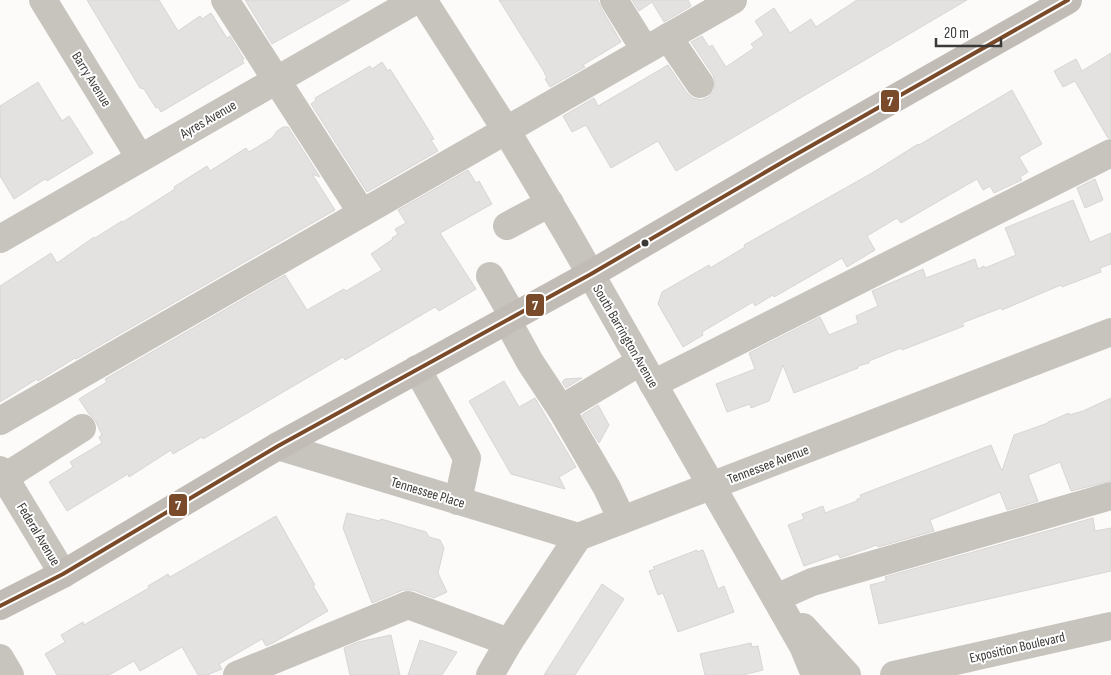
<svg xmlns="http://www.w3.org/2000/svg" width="1111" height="675" viewBox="0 0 1111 675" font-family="'Sofia Sans Condensed',sans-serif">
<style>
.building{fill:#e4e2e1;stroke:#d8d6d5}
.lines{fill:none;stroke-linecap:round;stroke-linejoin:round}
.minor{stroke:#c7c4be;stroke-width:28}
.major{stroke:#c1bcb6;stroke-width:28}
.bus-1-casing{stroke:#fff;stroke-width:8}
.bus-1{stroke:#7a4b2a;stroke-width:4}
.bus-dot{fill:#3c3a38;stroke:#fff;stroke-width:2}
.labels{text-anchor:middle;stroke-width:4;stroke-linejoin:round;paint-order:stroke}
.street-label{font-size:14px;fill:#3c3a38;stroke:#fff}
.line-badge{stroke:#fff;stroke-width:2}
.badge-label{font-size:14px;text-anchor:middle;font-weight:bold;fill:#fff}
</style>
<rect width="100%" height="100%" fill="#fdfbf9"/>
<!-- building -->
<g class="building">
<polygon points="87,0 159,0 178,31 200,16 202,19 211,13 227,38 230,36 244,59 242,60 244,63 161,112 158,107 156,108 144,89 140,88"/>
<polygon points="245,0 350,0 272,44"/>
<polygon points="499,0 598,0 601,8 621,42 583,65 585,67 550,87 545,79 547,78 543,70"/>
<polygon points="632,0 688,0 691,6 664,22 652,2 639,11"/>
<polygon points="857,0 967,0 676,171 658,141 611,168 586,125 572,132 563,116 594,98 598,106 668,65 687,93 693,98 701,100 708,97 714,90 715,82 713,75 691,42 702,36 709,47 712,45 726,67 754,48 751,44 764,35 755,21 774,8 790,33 811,19 816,27"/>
<polygon points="1111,53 1111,138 1108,138 1075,81 1063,87 1054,71 1076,59 1082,71"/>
<polygon points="382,62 388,71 390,69 418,113 434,139 431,140 438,151 367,192 311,104 316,100 315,98 370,66 372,69"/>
<polygon points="38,82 62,121 69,116 93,153 47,181 45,179 14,199 0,176 0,106"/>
<polygon points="1012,90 1042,144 1019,157 1028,172 1020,177 1022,180 994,193 990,186 983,190 977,179 901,223 897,218 867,236 875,250 847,267 842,258 774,297 773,295 755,306 753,302 702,332 703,335 683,347 658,304 662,292 709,265 710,268 745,247 744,245 872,173 918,144 919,145"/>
<polygon points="283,127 288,127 320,177 312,174 335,210 76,359 75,358 38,381 37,379 0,402 0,286 51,253 57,263 94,237 95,238 122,221 123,222 175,189 174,187 207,166 210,171 246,148 249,152 272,138 277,131"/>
<polygon points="468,170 476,183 479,181 492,204 440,233 476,289 439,311 435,307 345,360 343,357 203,439 202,437 173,454 171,450 129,477 128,474 67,511 49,482 73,467 70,462 102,443 99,437 102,435 95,420 89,414 79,399 107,382 105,379 285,275 307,310 344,289 346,291 382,270 371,254 393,239 392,238 398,234 395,229 406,223 398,210"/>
<polygon points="1095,179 1103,200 1085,208 1077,188"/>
<polygon points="1073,200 1090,242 1111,233 1111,264 1100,268 1101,272 1062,287 1061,285 1002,310 1001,308 962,323 964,326 902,350 901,348 869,361 869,363 858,366 858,368 794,393 783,365 769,401 751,408 750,404 727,412 716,384 755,369 749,353 820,317 829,335 858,323 856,316 878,306 872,291 923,269 926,278 975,259 978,269 984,266 985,268 1016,255 1005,228"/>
<polygon points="582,378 566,388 562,382 565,379"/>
<polygon points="504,381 519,407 535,398 576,467 559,477 565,489 511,474 469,401"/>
<polygon points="1111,398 1111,481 1071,491 1060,462 1028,475 1038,501 1007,510 1000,492 930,520 934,531 878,547 877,545 840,558 838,554 804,566 788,525 804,519 802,514 823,506 825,513 857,501 857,499 861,498 860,495 991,445 1002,471 1014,435 1048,423 1048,422 1069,413 1069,415 1083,411"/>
<polygon points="598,405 609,425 599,443 582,415"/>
<polygon points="347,513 380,521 381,519 426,532 429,537 440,540 444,548 438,573 447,592 434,598 413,590 403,590 372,603 343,528"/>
<polygon points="276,516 315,585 313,586 328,611 273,643 266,646 262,639 219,664 222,669 207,675 198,675 182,647 140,671 134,661 109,675 57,675 45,654 65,642 61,635 83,622 84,625 149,588 148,586 168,574 170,577"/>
<polygon points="1093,518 1095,531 1111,528 1111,571 879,624 870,585 886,581 885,577"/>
<polygon points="697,550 697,552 703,550 718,589 724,586 734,612 678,632 663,593 658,595 649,571 655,569 653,567"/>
<polygon points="602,584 624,599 575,675 544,675"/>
<polygon points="391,635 400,675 350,675 344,648 358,642"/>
<polygon points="420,640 457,652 442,675 408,675"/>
<polygon points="751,643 752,647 758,646 763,670 743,675 705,675 700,654"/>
</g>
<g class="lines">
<!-- minor -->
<g class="minor">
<polyline points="43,0 140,158"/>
<polyline points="225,0 362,213"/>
<polyline points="423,0 506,130 566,231 803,646 815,675"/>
<polyline points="614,0 645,50"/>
<polyline points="668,37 700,84"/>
<polyline points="507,226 550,203"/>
<polyline points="0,239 416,0"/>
<polyline points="490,276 513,316"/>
<polyline points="507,320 530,362 561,409"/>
<polyline points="417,369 467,458 458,501"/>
<polyline points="653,384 1111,153"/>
<polyline points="0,421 733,0"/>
<polyline points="278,446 578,537"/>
<polyline points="0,470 63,574"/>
<polyline points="5,477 82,428"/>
<polyline points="622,520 607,488 561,409 640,362"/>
<polyline points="776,598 812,582 1111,496"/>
<polyline points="803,627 847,675"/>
<polyline points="0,658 10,675"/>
<polyline points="237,675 408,605 509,642"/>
<polyline points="490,675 509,642 578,537 1111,332"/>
<polyline points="894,675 1111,626"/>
</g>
<!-- major -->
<polyline class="major" points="0,606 63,574 278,446 591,274 788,159 1068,0"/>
<defs>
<polyline id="bus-1" points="0,606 63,574 278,446 591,274 788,159 1068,0"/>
</defs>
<!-- bus-1 casing -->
<use href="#bus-1" class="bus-1-casing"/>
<!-- bus-1 -->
<use href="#bus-1" class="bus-1"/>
</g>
<!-- markers -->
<circle class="bus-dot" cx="645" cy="243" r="4.5"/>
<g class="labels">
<!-- street labels -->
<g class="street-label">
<text transform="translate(92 79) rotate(58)" y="5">Barry Avenue</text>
<text transform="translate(208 119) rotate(-30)" y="5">Ayres Avenue</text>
<text transform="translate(626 336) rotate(60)" y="5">South Barrington Avenue</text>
<text transform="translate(768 464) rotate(-21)" y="5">Tennessee Avenue</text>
<text transform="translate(428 492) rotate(17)" y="5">Tennessee Place</text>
<text transform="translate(39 534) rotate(59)" y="5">Federal Avenue</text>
<text transform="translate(1017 647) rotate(-13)" y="5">Exposition Boulevard</text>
</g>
</g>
<g class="line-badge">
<rect x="880" y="89" width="20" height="24" rx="5" fill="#7a4b2a"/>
<rect x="525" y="293" width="20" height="24" rx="5" fill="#7a4b2a"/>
<rect x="168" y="493" width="20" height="24" rx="5" fill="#7a4b2a"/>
</g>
<g class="badge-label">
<text x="890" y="106">7</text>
<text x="535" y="310">7</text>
<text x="178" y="510">7</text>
</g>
<!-- scale -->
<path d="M936 38v8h65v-8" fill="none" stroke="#3c3a38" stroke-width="2.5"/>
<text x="944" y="38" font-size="15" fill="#3c3a38" stroke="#ffffff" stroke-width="4" paint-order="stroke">20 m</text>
</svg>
